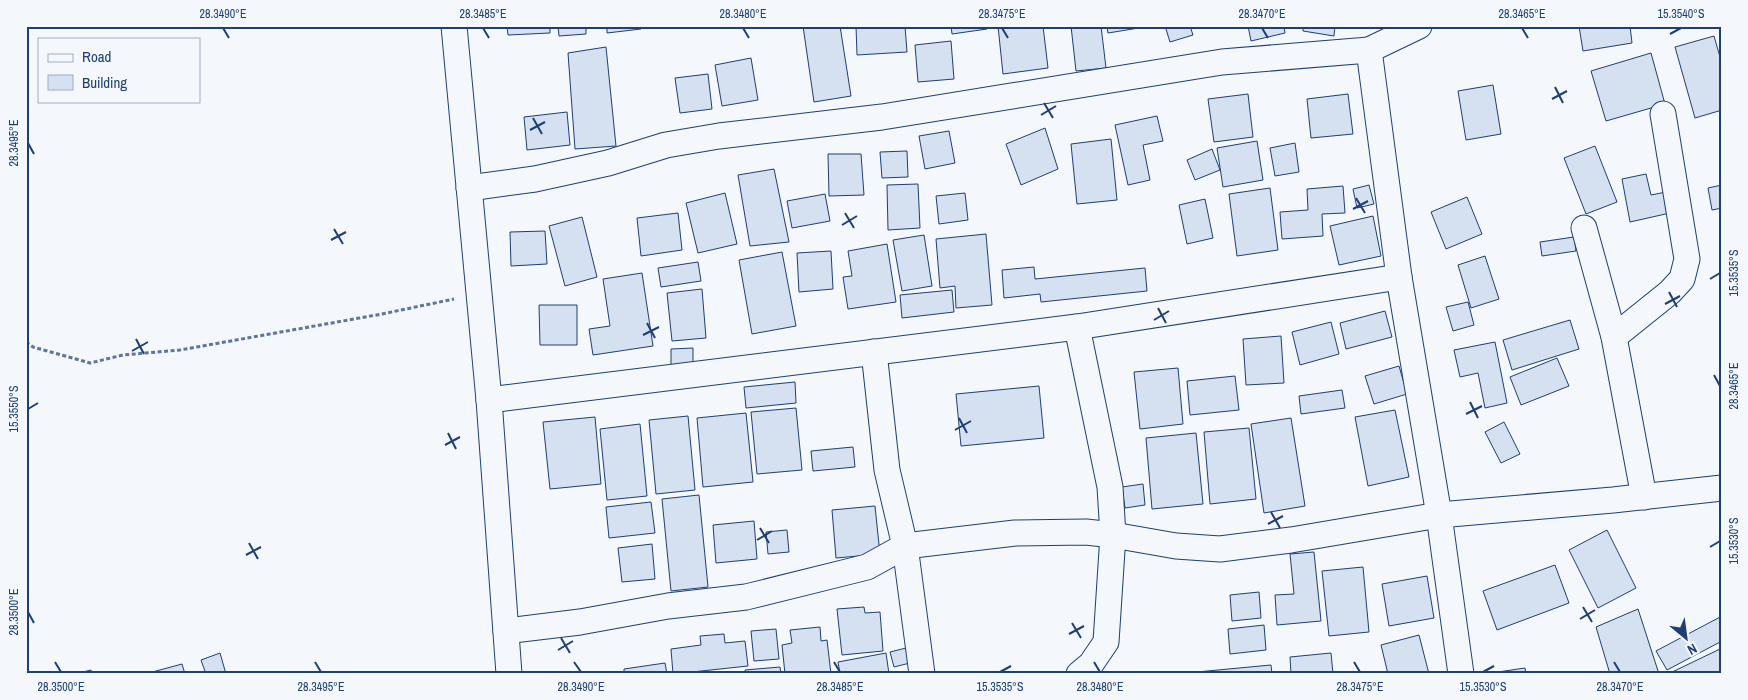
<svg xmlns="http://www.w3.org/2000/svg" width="1748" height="700" viewBox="0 0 1748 700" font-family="'Archivo Narrow',sans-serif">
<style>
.building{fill:#d5e0f0;stroke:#1d3f73}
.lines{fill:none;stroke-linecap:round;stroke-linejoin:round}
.street-casing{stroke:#1d3f73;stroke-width:27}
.path{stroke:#5e769c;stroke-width:3;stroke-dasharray:4 2.5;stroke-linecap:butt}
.street{stroke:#f4f7fb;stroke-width:25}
.ticks{fill:none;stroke:#1d3f73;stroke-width:2}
.neatline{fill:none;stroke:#1d3f73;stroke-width:2}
.ticks-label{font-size:12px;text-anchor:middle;fill:#1d3f73}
</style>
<rect width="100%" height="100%" fill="#f4f7fb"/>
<!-- building -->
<g class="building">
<polygon points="507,26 550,26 550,33 508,35"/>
<polygon points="558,26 586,26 586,34 559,36"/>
<polygon points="607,26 641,26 641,29 607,33"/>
<polygon points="803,26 840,26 851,96 814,102"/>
<polygon points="856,26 905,26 907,52 857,55"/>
<polygon points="951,26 987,26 987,29 952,34"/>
<polygon points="998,26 1043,26 1048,68 1003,74"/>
<polygon points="1071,26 1101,26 1106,68 1076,71"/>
<polygon points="1107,26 1151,26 1108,33"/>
<polygon points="1165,26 1190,26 1193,35 1170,42"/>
<polygon points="1248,26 1284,26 1285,33 1251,41"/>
<polygon points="1303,26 1335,26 1334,36 1303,31"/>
<polygon points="1579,26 1630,26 1632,43 1583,51"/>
<polygon points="1714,36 1722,64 1722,110 1695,118 1675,47"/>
<polygon points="951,41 954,79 918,82 915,45"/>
<polygon points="606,47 616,146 575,149 568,53"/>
<polygon points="1651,53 1665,104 1606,121 1591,71"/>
<polygon points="751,58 758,100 722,106 715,65"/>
<polygon points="708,74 712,109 680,113 675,78"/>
<polygon points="1493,85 1501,134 1466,140 1458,91"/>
<polygon points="1248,94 1253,137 1214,142 1208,99"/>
<polygon points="1348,94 1353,134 1311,138 1307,99"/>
<polygon points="567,112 570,145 527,150 524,117"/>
<polygon points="1157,116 1163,141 1143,145 1150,180 1128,185 1115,125"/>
<polygon points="1045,128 1058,169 1021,185 1006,144"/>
<polygon points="949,131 955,163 925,169 919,136"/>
<polygon points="1111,139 1117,200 1077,204 1071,144"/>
<polygon points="1257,141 1263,180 1223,187 1217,148"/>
<polygon points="1295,143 1299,172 1275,176 1270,148"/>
<polygon points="1595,146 1617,202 1586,214 1564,158"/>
<polygon points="1212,149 1220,170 1195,180 1187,160"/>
<polygon points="907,151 908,177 882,178 880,152"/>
<polygon points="828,154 861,154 864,195 829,196"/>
<polygon points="774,169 789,242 750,246 738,175"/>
<polygon points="1646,174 1651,195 1666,192 1670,213 1630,222 1622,179"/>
<polygon points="918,184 920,228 888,230 887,185"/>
<polygon points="1369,185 1374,204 1357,208 1353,189"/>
<polygon points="1722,185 1722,208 1712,210 1708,188"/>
<polygon points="1343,186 1345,213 1322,214 1323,236 1282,239 1280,212 1308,210 1307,189"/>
<polygon points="1270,188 1278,250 1237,256 1229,194"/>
<polygon points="725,193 737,244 698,253 686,203"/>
<polygon points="965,193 968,220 939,224 936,196"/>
<polygon points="825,194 830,221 792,228 787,201"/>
<polygon points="1467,197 1482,234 1446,249 1431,212"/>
<polygon points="1205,199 1213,238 1187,244 1179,205"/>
<polygon points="678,213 682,250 641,256 637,218"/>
<polygon points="1373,216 1381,256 1339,265 1330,226"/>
<polygon points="582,217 597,277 565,286 549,226"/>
<polygon points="545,231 547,264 511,266 510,232"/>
<polygon points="986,234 992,305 956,308 955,286 940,288 936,239"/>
<polygon points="924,235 932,286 902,291 893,240"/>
<polygon points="1574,237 1576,251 1542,256 1540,242"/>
<polygon points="887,244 896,302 848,309 843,277 852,276 848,251"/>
<polygon points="831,251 833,289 799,292 797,253"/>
<polygon points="782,252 796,326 752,334 739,260"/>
<polygon points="1485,256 1499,299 1471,308 1458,265"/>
<polygon points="698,262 701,281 661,287 658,268"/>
<polygon points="1034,267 1035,279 1145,268 1147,291 1041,302 1040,294 1004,298 1002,270"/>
<polygon points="642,273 653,346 593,355 589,329 610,326 603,279"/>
<polygon points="702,289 706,338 672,341 667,293"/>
<polygon points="952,290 954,312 902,318 900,295"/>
<polygon points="1468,302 1474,325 1453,331 1446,307"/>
<polygon points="539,305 577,305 577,345 540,345"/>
<polygon points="1385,311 1392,337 1346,349 1340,323"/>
<polygon points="1570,320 1579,349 1512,370 1503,340"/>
<polygon points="1331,322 1339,354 1300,365 1292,332"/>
<polygon points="1281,336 1284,383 1246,385 1243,339"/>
<polygon points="1495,342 1507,403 1485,408 1478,373 1460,377 1454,350"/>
<polygon points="693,348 693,365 671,366 671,349"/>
<polygon points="1557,358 1569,386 1521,405 1510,377"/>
<polygon points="1399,366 1407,394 1374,404 1365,376"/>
<polygon points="1178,368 1183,424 1140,429 1134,372"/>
<polygon points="1235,376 1239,410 1190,415 1187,381"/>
<polygon points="795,382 796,403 746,408 744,387"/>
<polygon points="1039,386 1044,438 961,446 956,394"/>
<polygon points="1342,390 1345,408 1301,414 1299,396"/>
<polygon points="796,408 802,470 757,474 751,412"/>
<polygon points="1395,410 1409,477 1368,486 1355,417"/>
<polygon points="746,413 753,482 703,487 697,418"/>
<polygon points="688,416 695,490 656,494 649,420"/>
<polygon points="595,417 601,484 550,489 543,422"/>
<polygon points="1291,418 1305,506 1264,513 1251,424"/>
<polygon points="1504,422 1520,454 1501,463 1485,432"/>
<polygon points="640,424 647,496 607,500 600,429"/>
<polygon points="1249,428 1256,499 1210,504 1204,432"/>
<polygon points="1196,433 1203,504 1152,509 1146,438"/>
<polygon points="853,447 855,467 813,471 811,451"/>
<polygon points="1143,484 1145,505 1125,508 1122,487"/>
<polygon points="699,495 708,587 671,591 662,499"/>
<polygon points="651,502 655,533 609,538 606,507"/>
<polygon points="875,506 880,554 836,558 832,510"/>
<polygon points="754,521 757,559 716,563 713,525"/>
<polygon points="787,530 789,552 768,554 766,532"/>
<polygon points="1607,530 1636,588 1598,608 1569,550"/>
<polygon points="652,544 655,579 622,582 618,548"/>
<polygon points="1314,552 1321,621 1277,625 1275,595 1294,594 1290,554"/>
<polygon points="1555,565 1569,603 1497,630 1483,591"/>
<polygon points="1363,567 1369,632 1329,636 1322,571"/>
<polygon points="1427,576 1434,618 1389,626 1382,584"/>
<polygon points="1259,592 1261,618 1232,621 1230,595"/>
<polygon points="864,607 865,613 880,612 883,651 842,655 837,609"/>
<polygon points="1638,609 1659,674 1610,674 1596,627"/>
<polygon points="1722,616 1722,641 1667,670 1656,651"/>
<polygon points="1264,625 1266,650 1230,654 1228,629"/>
<polygon points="820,627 821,641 827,640 831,674 785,674 782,645 792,643 790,630"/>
<polygon points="776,629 779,659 754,661 751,631"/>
<polygon points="724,634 725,643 745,641 748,666 673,674 671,649 701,645 700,636"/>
<polygon points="1419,635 1429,674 1388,674 1381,645"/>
<polygon points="906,648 910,663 894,667 890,652"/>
<polygon points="1720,649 1722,653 1722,674 1668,674"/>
<polygon points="220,653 226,674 206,674 201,660"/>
<polygon points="886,653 889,674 840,674 838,662"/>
<polygon points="1331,653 1333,674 1291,674 1290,657"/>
<polygon points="665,663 667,674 624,674 624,669"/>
<polygon points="182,664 185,674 145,674"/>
<polygon points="1271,665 1272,674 1186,674 1186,673"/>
<polygon points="780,667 781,674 745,674 745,670"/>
<polygon points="1525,668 1526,674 1491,674 1491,673"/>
<polygon points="91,670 92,674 75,674"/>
</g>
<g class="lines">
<defs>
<g id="street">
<polyline points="454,26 489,400 509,674"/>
<polyline points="1369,50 1399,277 1439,515 1461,674"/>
<polyline points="469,188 535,179 608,163 666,145 719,136 882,117 1222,62 1369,50 1419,26"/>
<polyline points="1584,228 1614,337 1644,497"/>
<polyline points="1077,327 1110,487 1113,535 1106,642 1091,664 1079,674"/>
<polyline points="1614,337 1670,292 1682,279 1687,259 1663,114"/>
<polyline points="874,352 887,470 905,546 922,674"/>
<polyline points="489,400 1077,327 1399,277"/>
<polyline points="506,631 580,622 668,606 746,597 867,567 905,546 1015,533 1086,532 1113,535 1176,546 1220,549 1291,540 1439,515 1613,500 1722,488"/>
</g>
</defs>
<!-- street casing -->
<use href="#street" class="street-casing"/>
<!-- path -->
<polyline class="path" points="26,342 33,347 90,363 123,355 180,350 382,314 454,299"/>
<!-- street -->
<use href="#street" class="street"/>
</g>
<!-- ticks -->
<path class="ticks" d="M223 28 229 38M483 28 489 38M743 28 749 38M1002 28 1008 38M1262 28 1268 38M1522 28 1528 38M1670 34 1681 28M1555 87 1563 103M1552 99 1567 91M1044 103 1053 118M1041 115 1056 106M533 118 542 134M530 130 545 122M28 143 34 154M1356 198 1365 213M1353 209 1368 201M845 213 854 228M842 225 857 216M334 229 343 244M331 240 346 232M1710 279 1720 273M1669 292 1677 307M1665 304 1680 296M1158 308 1166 323M1154 320 1169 311M647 323 655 338M643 335 659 327M136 339 144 354M132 351 148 342M1714 375 1720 386M1470 402 1478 418M28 409 38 403M1466 414 1482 406M959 418 967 433M955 430 971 421M448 433 456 449M445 445 460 437M1271 512 1280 528M1268 524 1283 516M760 528 769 543M757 540 772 531M249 543 258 559M1710 547 1720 541M246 555 261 547M1583 607 1592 622M28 612 34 623M1580 619 1595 610M1072 623 1081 638M1069 634 1084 626M561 638 570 653M558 650 573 641M55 662 61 672M315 662 321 672M574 662 581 672M834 662 840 672M1094 662 1100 672M1354 662 1360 672M1614 662 1620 672M1000 672 1011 666M1483 672 1494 666"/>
<!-- border -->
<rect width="1748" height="700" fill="none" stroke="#f4f7fb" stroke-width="55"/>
<!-- legend -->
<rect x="38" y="38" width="162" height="65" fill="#f4f7fb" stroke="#9eadc5"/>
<rect x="48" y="54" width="25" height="8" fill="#f4f7fb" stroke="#9eadc5"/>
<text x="82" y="62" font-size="15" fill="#1d3f73">Road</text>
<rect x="48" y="75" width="25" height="15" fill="#d5e0f0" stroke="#9eadc5"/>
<text x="82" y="88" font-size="15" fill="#1d3f73">Building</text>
<!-- north arrow -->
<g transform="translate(1686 638) rotate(151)" stroke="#f4f7fb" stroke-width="4" paint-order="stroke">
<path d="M0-4L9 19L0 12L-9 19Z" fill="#1d3f73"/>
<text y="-8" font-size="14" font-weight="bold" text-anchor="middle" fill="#1d3f73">N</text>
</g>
<rect x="28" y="28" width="1692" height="644" class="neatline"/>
<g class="ticks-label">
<text x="223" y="18">28.3490°E</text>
<text x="483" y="18">28.3485°E</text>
<text x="743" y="18">28.3480°E</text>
<text x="1002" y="18">28.3475°E</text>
<text x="1262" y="18">28.3470°E</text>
<text x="1522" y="18">28.3465°E</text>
<text x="1681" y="18">15.3540°S</text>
<text transform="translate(14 143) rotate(-90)" y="4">28.3495°E</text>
<text transform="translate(1734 273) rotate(-90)" y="4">15.3535°S</text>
<text transform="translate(1734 386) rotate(-90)" y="4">28.3465°E</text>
<text transform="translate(14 409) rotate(-90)" y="4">15.3550°S</text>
<text transform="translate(1734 541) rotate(-90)" y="4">15.3530°S</text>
<text transform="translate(14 612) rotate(-90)" y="4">28.3500°E</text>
<text x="61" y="691">28.3500°E</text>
<text x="321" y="691">28.3495°E</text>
<text x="581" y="691">28.3490°E</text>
<text x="840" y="691">28.3485°E</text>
<text x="1000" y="691">15.3535°S</text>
<text x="1100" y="691">28.3480°E</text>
<text x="1360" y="691">28.3475°E</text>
<text x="1483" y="691">15.3530°S</text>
<text x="1620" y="691">28.3470°E</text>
</g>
</svg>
